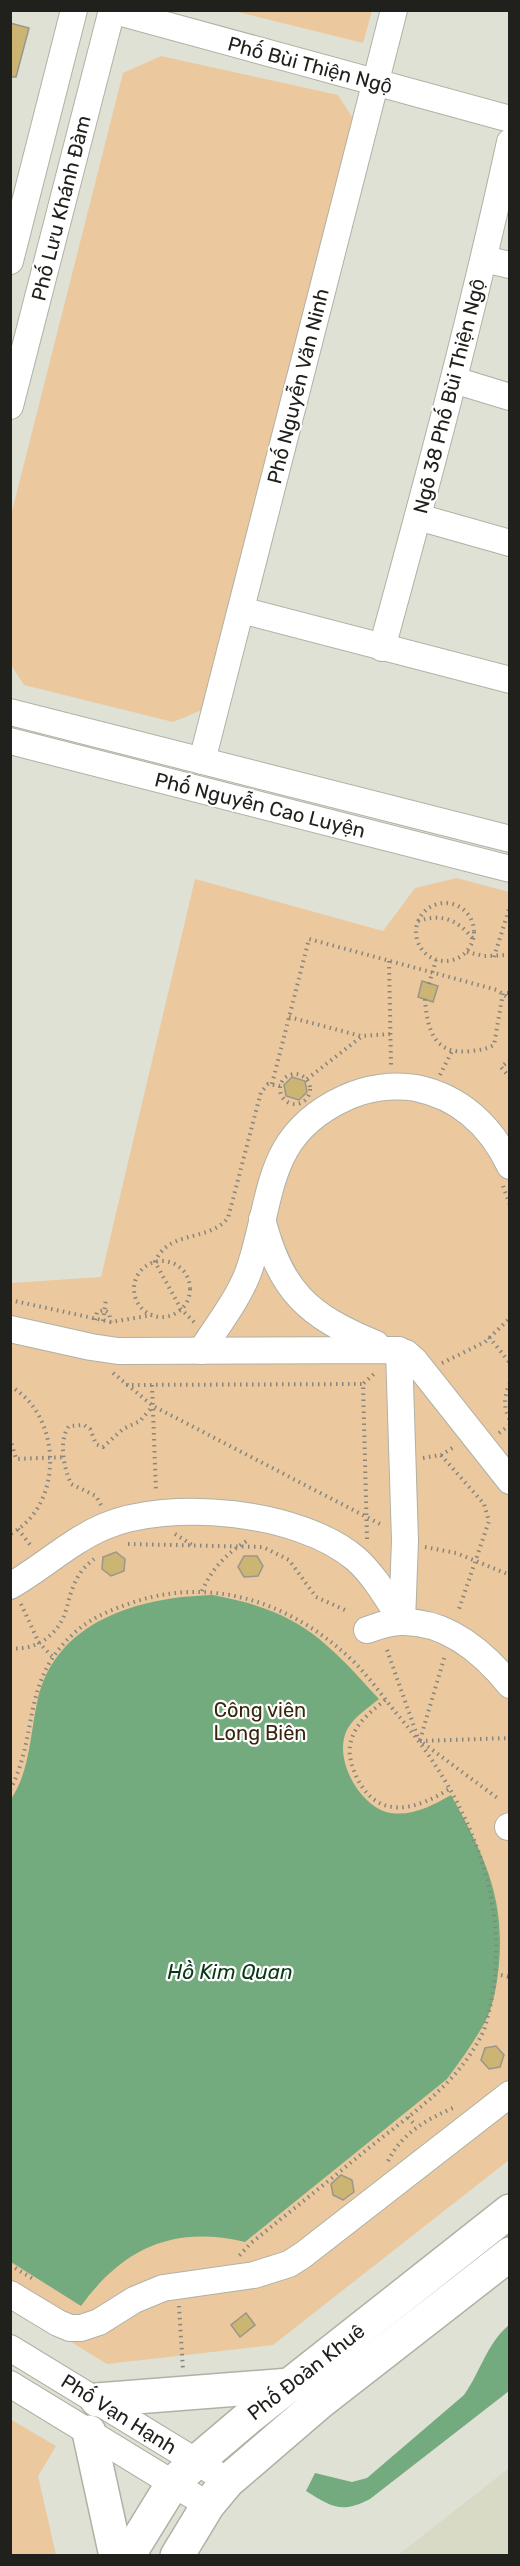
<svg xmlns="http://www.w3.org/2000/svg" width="520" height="2566" viewBox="0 0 520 2566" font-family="Rubik,sans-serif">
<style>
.built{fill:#d8dac6}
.green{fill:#ebc89e}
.water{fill:#73ab7e}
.building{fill:#ccb573;stroke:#9a968b;stroke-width:1.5}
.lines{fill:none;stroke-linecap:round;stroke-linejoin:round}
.minor-casing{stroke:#b0b1a5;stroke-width:28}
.major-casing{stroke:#b0b1a5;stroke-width:36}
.path{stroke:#86867e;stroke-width:4;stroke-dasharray:1.5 4.5;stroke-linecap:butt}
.minor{stroke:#fff;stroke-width:26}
.major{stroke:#fff;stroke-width:33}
.labels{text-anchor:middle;stroke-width:4.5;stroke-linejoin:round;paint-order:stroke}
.street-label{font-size:20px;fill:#20201c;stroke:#fff}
.park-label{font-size:20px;fill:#38250c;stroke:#fff}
.water-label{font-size:21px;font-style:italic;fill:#0b3719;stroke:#fff}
</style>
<rect width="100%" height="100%" fill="#e0e1d5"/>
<!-- built -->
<polygon class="built" points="509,2468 509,2555 398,2555"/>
<!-- green -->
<g class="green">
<polygon points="234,11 372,11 363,43"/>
<polygon points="161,56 338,95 354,120 202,710 173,722 24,685 11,665 11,515 123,73"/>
<polygon points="457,878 509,892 509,2160 273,2345 107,2364 11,2305 11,1283 101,1277 195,879 383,931 415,888"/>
<polygon points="10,2419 56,2446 38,2476 56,2555 11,2555"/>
</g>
<!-- water -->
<g class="water">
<path d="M213 1595C298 1611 323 1637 379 1699 368 1708 355 1716 348 1728 332 1755 357 1803 386 1812 409 1818 432 1806 451 1795 483 1853 505 1896 499 1964 497 1984 494 2004 485 2022 474 2042 461 2060 447 2079L245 2242C174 2225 123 2248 81 2306L11 2262V1799C30 1771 30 1735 37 1703 54 1620 140 1597 213 1595Z"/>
<path d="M509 2325V2391L370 2499C341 2514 332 2507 306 2491L315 2473 352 2482 367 2478 464 2395C481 2371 487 2343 509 2325Z"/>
</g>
<!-- building -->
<g class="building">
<polygon points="10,23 29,28 16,77 10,77"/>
<polygon points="422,981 438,986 433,1002 418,997"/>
<polygon points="292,1077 305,1081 307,1092 299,1100 286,1096 284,1085"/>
<polygon points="116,1552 125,1559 124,1571 111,1576 102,1569 103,1557"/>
<polygon points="244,1556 257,1556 263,1566 258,1576 244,1577 238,1567"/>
<polygon points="496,2046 504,2055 500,2067 489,2069 481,2060 485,2048"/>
<polygon points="341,2175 352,2180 354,2192 343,2200 333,2195 331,2184"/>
<polygon points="246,2313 255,2325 240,2337 231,2325"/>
</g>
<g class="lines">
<defs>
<g id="minor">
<polyline points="111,10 510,119"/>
<polyline points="484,259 510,265"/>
<polyline points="10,261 74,10"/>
<polyline points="454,380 510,397"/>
<polyline points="10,406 112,10"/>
<polyline points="418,517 510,543"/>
<polyline points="241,610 510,680"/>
<path d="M382 648C428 480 473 312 510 142"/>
<polyline points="10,712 510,839"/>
<polyline points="10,741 510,869"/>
<polyline points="202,761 394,10"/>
<path d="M262 1219C281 1292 308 1316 376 1344"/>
<polyline points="10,1329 91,1347 118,1351 397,1350 406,1353 415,1361 510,1481"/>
<polyline points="399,1350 405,1541 402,1621"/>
<path d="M201 1351C217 1326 237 1301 248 1273 274 1200 262 1136 345 1098 366 1088 393 1084 416 1088 460 1097 491 1126 510 1166"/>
<path d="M10 1586C42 1568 69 1542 103 1527 170 1498 300 1511 356 1559 375 1576 388 1600 402 1621"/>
<path d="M367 1630C378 1626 392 1621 404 1622 448 1622 484 1653 510 1685"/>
<polyline points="508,1827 510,1826"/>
<polyline points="10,2294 58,2323 70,2328 81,2328 99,2322 134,2300 163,2288 254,2275 289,2264 303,2255 510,2094"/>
<polyline points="10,2348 228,2481"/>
<polyline points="10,2384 208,2505"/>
</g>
<g id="major">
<polyline points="97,2400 290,2385"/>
<polyline points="89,2432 116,2556"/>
<polyline points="128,2556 173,2483 196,2462 249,2417 510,2211"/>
<polyline points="177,2556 208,2505 228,2481 320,2402 510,2254"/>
</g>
</defs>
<!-- minor casing -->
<use href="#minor" class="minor-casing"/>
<!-- major casing -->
<use href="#major" class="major-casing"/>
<!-- path -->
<g class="path">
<circle cx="445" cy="932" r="29"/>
<path d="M418 921C442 913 458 920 473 939"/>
<polyline points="467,952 484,956 510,955"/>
<polyline points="494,957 510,906"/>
<polyline points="389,961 391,1065"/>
<polyline points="429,984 436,960"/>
<path d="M425 999C427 1029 434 1056 471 1051 479 1050 487 1049 494 1045L503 993H510"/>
<polyline points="289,1017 361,1036 391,1034"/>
<polyline points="510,1060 501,1067 510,1078"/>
<circle cx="295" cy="1089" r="15"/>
<polyline points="440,1075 452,1051"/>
<polyline points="307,1079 361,1037"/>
<polyline points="272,1084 309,939 497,990 510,999"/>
<polyline points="503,1186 510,1205"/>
<circle cx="162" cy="1289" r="28"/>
<polyline points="10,1300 111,1322 152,1315"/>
<polyline points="95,1320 97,1312 104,1310 109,1313 111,1322"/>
<polyline points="103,1321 106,1299"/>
<path d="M194 1322 181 1309 155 1262C169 1229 207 1243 228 1218L261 1092 268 1084 280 1086"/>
<polyline points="489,1337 510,1363"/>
<polyline points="442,1363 485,1342 510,1318"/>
<polyline points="113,1373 153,1406 382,1525"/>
<path d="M510 1383C504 1396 503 1407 510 1420"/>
<polyline points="126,1385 363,1384"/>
<polyline points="152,1385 156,1492"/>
<path d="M10 1386C63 1416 64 1506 10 1534"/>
<polyline points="499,1433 510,1425"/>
<polyline points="10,1438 16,1459 65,1457"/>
<polyline points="441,1455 484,1504 489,1521 459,1609"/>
<polyline points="423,1458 441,1455 454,1447"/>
<path d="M101 1505 96 1496 71 1484C64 1468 58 1441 69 1426L84 1425 90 1429 96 1444 103 1447 123 1429 140 1421 153 1406"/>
<polyline points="18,1529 31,1546"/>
<polyline points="175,1534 194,1546"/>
<polyline points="367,1539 363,1384 376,1372"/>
<polyline points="128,1544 263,1547 289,1560 316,1597 345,1610"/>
<polyline points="425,1547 456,1553 510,1575"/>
<path d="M202 1591C212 1568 228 1552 250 1539"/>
<polyline points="21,1604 39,1643 52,1656"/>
<path d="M10 1648C34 1651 55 1637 64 1616 68 1606 69 1595 74 1585 78 1574 85 1566 94 1559"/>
<polyline points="387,1650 418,1738"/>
<path d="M385 1700C373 1710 357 1722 352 1738 347 1752 351 1765 357 1778 379 1822 418 1809 451 1788"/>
<polyline points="420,1740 445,1655"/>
<polyline points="420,1741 510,1738"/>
<polyline points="423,1743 500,1800"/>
<path d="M10 1790C39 1734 21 1683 72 1635 91 1617 113 1609 137 1601 217 1576 295 1605 354 1662 370 1678 383 1697 397 1714 471 1801 520 1915 484 2030 460 2082 414 2112 370 2147 331 2179 291 2211 251 2243L239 2256"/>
<polyline points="501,1975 510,1977"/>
<polyline points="408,2117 416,2126"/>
<path d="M388 2161C403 2132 426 2120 455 2107"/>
<polyline points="10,2265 35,2280"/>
<polyline points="179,2306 183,2370"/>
</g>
<!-- minor -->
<use href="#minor" class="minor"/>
<!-- major -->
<use href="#major" class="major"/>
</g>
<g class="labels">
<!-- street labels -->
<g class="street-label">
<text transform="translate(310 65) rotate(15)" y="7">Phố Bùi Thiện Ngộ</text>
<text transform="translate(61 208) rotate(-76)" y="7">Phố Lưu Khánh Đàm</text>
<text transform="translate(298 386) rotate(-76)" y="7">Phố Nguyễn Văn Ninh</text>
<text transform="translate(449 396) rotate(-76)" y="7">Ngõ 38 Phố Bùi Thiện Ngộ</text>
<text transform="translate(260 805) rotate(14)" y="7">Phố Nguyễn Cao Luyện</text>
<text transform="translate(306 2372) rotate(-38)" y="7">Phố Đoàn Khuê</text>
<text transform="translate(119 2414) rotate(32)" y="7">Phố Vạn Hạnh</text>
</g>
<!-- park labels -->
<g class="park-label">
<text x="260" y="1717">Công viên<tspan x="260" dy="23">Long Biên</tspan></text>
</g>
<!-- water labels -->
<g class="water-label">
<text x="230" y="1979">Hồ Kim Quan</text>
</g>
</g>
<!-- border -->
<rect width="520" height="2566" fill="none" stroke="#20201c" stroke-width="24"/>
</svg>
